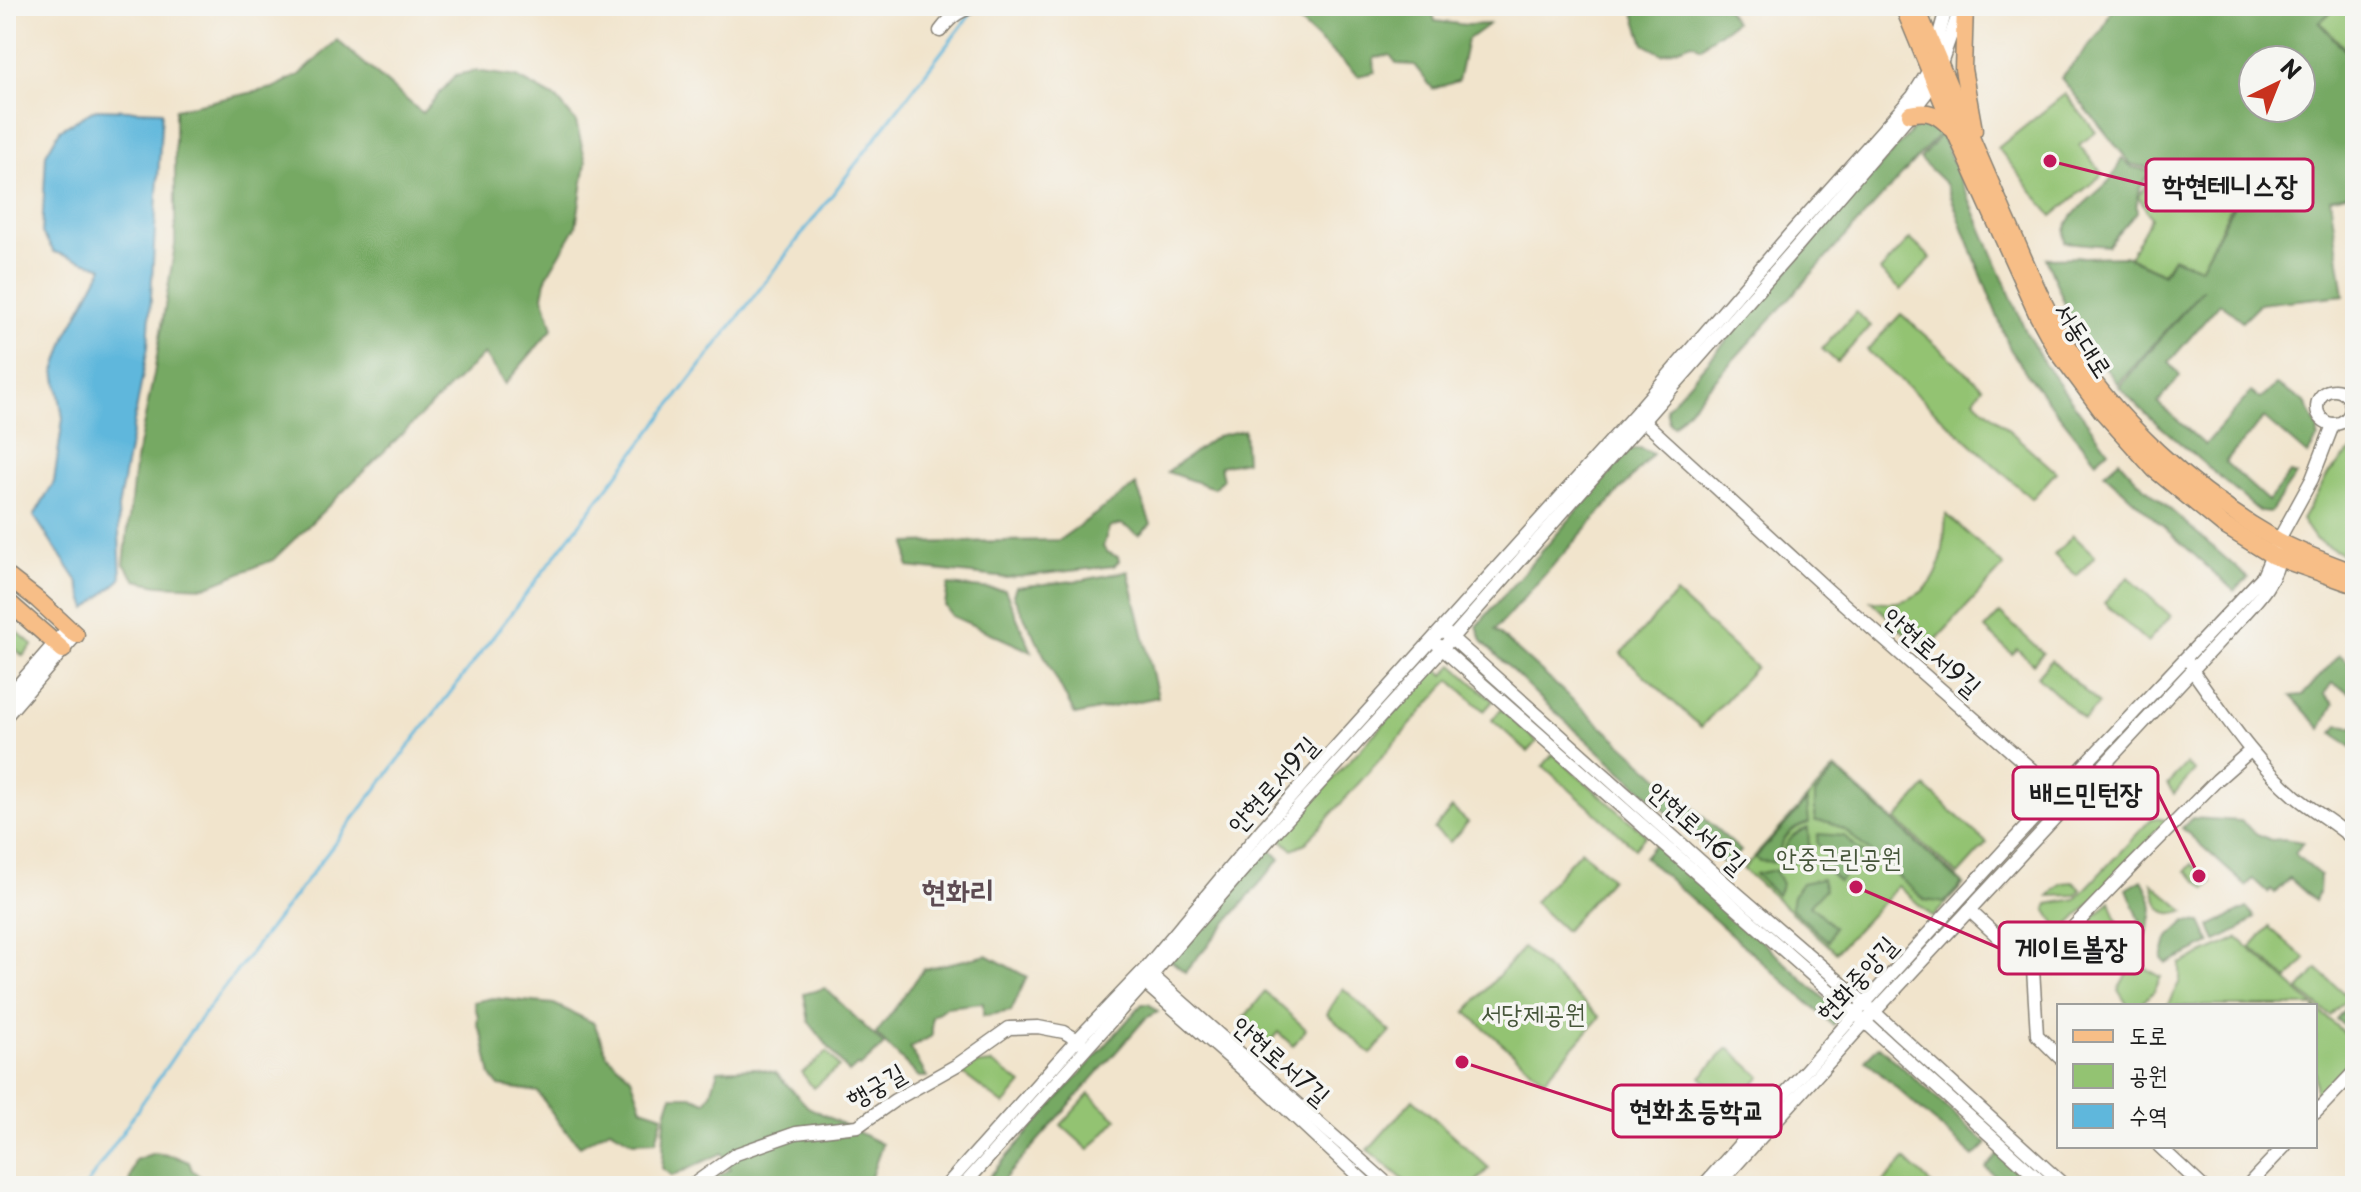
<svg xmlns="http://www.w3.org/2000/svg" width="2361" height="1192" viewBox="0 0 2361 1192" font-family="'Playpen Sans','Poor Story',sans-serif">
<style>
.green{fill:#93c372;stroke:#587047;stroke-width:2}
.forest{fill:#76a964;stroke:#496240;stroke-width:2;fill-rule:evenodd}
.water{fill:#5fb7dc;stroke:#3e6a7c;stroke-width:2}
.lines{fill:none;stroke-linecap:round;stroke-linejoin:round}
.stream{stroke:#5fb7dc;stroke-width:3}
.minor-casing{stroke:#868074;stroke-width:15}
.major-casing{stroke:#868074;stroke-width:19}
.minor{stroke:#fff;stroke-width:12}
.major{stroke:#f7be87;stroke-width:16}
.labels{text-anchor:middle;stroke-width:7;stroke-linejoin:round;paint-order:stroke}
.street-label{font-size:26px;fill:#1c1c1c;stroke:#f6f6f2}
.park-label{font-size:26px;fill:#46563a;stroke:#f6f6f2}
.quarter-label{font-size:30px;font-weight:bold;fill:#5d4b52;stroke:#f6f6f2}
.leader{fill:none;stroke:#c2185b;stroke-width:3}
.callout-dot{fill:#c2185b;stroke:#f6f6f2;stroke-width:3}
.callout{fill:#f6f6f2;stroke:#c2185b;stroke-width:3}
.callout-label{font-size:28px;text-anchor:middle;font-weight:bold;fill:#1c1c1c}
</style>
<rect width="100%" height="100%" fill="#f6f6f2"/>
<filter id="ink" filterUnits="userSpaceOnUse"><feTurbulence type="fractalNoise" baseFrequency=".0125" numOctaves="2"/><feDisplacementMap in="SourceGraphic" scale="16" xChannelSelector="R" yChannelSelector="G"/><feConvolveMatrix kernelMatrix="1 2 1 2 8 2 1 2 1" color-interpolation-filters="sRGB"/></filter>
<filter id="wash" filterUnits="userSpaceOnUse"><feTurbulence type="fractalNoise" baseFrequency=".006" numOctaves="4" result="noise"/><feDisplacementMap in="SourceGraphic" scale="32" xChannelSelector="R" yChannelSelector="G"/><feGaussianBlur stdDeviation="1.8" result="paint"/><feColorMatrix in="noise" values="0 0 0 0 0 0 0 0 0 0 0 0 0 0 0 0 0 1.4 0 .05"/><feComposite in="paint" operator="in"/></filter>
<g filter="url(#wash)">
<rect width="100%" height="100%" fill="#f1e4cc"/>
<!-- green -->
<g class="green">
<polygon points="2338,6 2355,6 2355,59 2320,22"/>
<polygon points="2065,94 2096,132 2079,145 2103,174 2052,216 1998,148"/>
<polygon points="2162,173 2183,178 2233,203 2200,268 2173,257 2163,273 2129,257 2151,218 2138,196 2155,174"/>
<polygon points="1910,239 1931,258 1901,290 1880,271"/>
<polygon points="1856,312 1871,326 1837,362 1822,349"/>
<polygon points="1901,314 1983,387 1974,399 2056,472 2032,499 1867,350"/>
<polygon points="2355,447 2355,561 2316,540 2302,520 2329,473"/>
<path d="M1946 514 2004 566 1925 652 1871 601C1879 601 1889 603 1897 602 1945 593 1943 551 1946 514Z"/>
<polygon points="2073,535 2095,556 2077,576 2054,555"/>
<polygon points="2128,577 2171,616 2147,642 2104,603"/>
<polygon points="1676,594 1756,667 1701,727 1621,654"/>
<polygon points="2000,613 2043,653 2033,664 2017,649 2012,654 1985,629"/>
<polygon points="6,622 33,645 23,656 6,640"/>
<polygon points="2051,660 2099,704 2084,720 2037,676"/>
<polygon points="1453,665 1493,701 1484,711 1450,680 1306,843 1292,849 1279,837 1436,667 1444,675"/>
<polygon points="1501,709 1537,742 1528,752 1492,720"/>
<polygon points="1553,754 1646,835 1635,848 1543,766"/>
<polygon points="2186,764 2195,771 2174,794 2167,784"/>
<polygon points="1835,768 1964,884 1933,917 1898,886 1836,952 1743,869"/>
<polygon points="1925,787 1987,843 1958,875 1896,820"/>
<polygon points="1452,808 1468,822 1450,842 1434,829"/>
<polygon points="2152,818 2166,820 2169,824 2061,933 2046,909 2048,904 2076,899"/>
<polygon points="1581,850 1611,878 1565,931 1534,902"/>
<polygon points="2192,864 2212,882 2206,889 2186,871"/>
<polygon points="2073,882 2081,889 2076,895 2049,896 2062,883"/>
<path d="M2152 883 2185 911C2180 911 2175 914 2170 913 2157 912 2155 893 2152 883Z"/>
<polygon points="2110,901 2124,941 2102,927 2081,930"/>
<polygon points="2269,927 2306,959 2288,980 2251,947"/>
<polygon points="2238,938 2314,1006 2167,1006 2180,981 2180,964"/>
<polygon points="1523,948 1600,1017 1544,1080 1466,1012"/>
<polygon points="2133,961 2161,977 2155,990 2139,1006 2128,1006 2118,990"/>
<polygon points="2317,969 2348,997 2330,1016 2299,990"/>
<polygon points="1343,988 1391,1032 1371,1054 1327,1014"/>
<polygon points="1265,992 1306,1029 1293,1046 1278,1032 1269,1043 1243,1019"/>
<polygon points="2315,1007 2355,1043 2355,1054 2315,1097"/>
<polygon points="1727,1049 1730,1049 1761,1077 1733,1106 1701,1077"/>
<polygon points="827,1052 839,1067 813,1088 802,1073"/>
<polygon points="992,1063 1022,1084 1004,1105 959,1071 963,1066"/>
<polygon points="1089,1094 1117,1119 1089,1150 1061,1125"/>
<polygon points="1413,1099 1489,1168 1472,1186 1411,1186 1368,1150"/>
<polygon points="1905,1159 1933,1186 1880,1186"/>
</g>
<!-- forest -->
<g class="forest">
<polygon points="1282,6 1431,6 1435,21 1467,25 1489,24 1467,40 1458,81 1433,89 1414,65 1397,64 1390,55 1374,58 1375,72 1358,76"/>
<polygon points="1635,6 1725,6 1735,22 1709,40 1701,48 1692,43 1662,54 1644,44 1632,7"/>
<path d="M2113 6H2336L2319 23 2355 61V192L2330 198 2344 295 2259 304 2242 321 2220 303 2169 362 2180 376 2158 403 2205 445 2251 392 2261 399 2276 385 2305 402 2318 430V439L2307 455 2264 418 2225 462 2268 501 2290 473 2296 475 2270 513 2260 512 2145 413 2119 387 2203 289 2118 384 2074 327 2046 258 2125 256 2164 274 2173 258 2200 268 2235 203 2181 175 2131 164 2061 78 2103 29ZM2253 60H2301V108H2253Z"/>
<polygon points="337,40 422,113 456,75 475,71 517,77 557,99 576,122 586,162 576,227 547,276 543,296 553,328 505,384 484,354 273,560 205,587 158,585 136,580 124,564 135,465 154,374 175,245 175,109 273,88 301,74"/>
<polygon points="1929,121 1940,133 1673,426 1669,422 1666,409 1919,122"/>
<polygon points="1941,134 2027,334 2045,365 2108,450 2096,461 2031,380 2010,349 1946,184 1920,159"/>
<path d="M2122 158 2132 167 2153 172C2139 185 2135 193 2137 212L2107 246 2065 242C2059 217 2094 198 2109 181 2115 175 2118 166 2122 158Z"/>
<polygon points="1244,430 1246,461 1220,466 1223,479 1214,488 1167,472 1217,436"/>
<polygon points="1640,448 1653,454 1495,630 1741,851 1727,866 1542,700 1482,641 1477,626 1630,450"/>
<polygon points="2119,460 2138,481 2248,578 2234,591 2104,473"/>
<polygon points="1136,485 1151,524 1139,535 1121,524 1109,528 1103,547 1107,552 1118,557 1119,561 1114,566 1007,578 908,567 907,543 1059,540"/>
<polygon points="1128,571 1158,697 1075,715 1013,595 1016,587 1083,580"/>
<polygon points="948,585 1005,590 1032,652 952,616 945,606"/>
<path d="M2339 655C2356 664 2355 678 2355 695L2332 683 2324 694 2334 704 2321 729 2291 696 2303 695Z"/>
<polygon points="2338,725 2355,727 2355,750 2333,733"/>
<polygon points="1836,770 1962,884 1944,903 1925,900 1845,830 1829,822 1815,821 1815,794"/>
<path d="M1807 801 1809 823C1788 828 1779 842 1777 862L1759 861 1755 858Z"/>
<polygon points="2192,818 2241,821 2257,834 2271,840 2284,839 2303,842 2295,854 2320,875 2319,892 2315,901 2289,878 2275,893 2271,889 2268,893 2253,879 2246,886 2182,828"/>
<path d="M1808 828 1809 847 1798 853 1794 862 1781 863C1783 845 1791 834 1808 828Z"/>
<path d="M1818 834 1844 836 1869 858 1866 862 1868 865 1865 869 1856 862 1839 881 1829 872C1835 859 1829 851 1817 844Z"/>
<polygon points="1655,844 1828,1002 1838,1013 1839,1019 1833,1025 1644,857"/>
<polygon points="1269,848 1280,859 1185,972 1170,960"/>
<polygon points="1775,870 1782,884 1777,895 1755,874"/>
<polygon points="1822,879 1825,889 1810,905 1834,927 1828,941 1791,908 1793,896 1802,883"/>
<path d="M2142 880C2156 903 2153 912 2146 936L2127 889Z"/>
<polygon points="2247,908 2255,917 2238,931 2216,941 2210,926"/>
<polygon points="2186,921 2201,922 2211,943 2166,964 2162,959 2167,939"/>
<polygon points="987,955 1027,977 1011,1011 983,1016 983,1003 946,1007 932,1017 932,1036 910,1048 927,1077 919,1077 876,1034 924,969"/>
<polygon points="825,988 884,1045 860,1067 858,1065 849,1073 809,1022 804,994"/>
<polygon points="492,998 554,1004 594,1023 607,1055 631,1077 642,1108 663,1115 656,1141 633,1142 610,1129 580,1146 559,1123 538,1092 499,1086 491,1076 483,1037 477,1024 478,1017 474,1002"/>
<polygon points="2354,998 2355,1029 2352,1032 2336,1019"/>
<polygon points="1142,1004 1149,1004 1158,1012 1146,1018 998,1186 981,1186"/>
<polygon points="1879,1046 1987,1144 1974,1157 1865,1060"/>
<path d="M755 1068 776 1073 808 1107 882 1144 870 1180 865 1186H702L730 1169 722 1153 672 1176 662 1168C665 1144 661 1119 672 1096H691L705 1102 711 1093 718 1070Z"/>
<polygon points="154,1153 174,1156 189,1162 192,1170 203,1179 201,1186 128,1186 135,1160"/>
<polygon points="1999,1154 2034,1186 2006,1186 1986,1168"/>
</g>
<!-- water -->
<polygon class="water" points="96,109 162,111 148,347 118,508 121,579 87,609 78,582 34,516 54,482 63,418 55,371 67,335 103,267 54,252 42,233 46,154 60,130"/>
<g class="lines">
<!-- stream -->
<polyline class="stream" points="86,1186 190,1032 970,15"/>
</g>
</g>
<g filter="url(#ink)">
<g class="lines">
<defs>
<g id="minor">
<path d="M940 31C951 16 962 8 981 6"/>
<circle cx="2334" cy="407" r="17"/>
<polyline points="1638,416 1829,591 2062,796"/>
<polyline points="1445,632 1725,883 1862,1001 2065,1186"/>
<polyline points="1438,645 1865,1022 2046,1186"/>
<path d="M2192 665V670C2224 714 2253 760 2295 796 2314 812 2337 824 2355 841"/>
<polyline points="6,699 68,628"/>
<polyline points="6,716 76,635"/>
<polyline points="1969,910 2033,969 2037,1035 2059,1057"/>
<polyline points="2033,969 2133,865 2217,780 2250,751"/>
<polyline points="1147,971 1390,1186"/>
<polyline points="1140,979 1264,1088 1369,1186"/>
<polyline points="2315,1113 2355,1071"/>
<polyline points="2159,1146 2202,1186"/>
<polyline points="691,1186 736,1154 796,1133 858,1126 895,1100 957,1065 1009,1028 1038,1027 1064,1032 1081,1042"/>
<polyline points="946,1186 1077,1040 1145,969 1262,829 1635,414 1790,234 1913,96 1929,70 1947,6"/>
<polyline points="963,1186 1152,975 1272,836 1442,649 1798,245 1910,114 1934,83 1961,6"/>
<polyline points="1703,1186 1865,1003 2008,846 2263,576 2278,541 2312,479 2333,425"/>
<path d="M1717 1186 1865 1022 2225 635C2244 613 2281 582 2279 552"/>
<polyline points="2247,1186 2285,1146"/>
</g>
<g id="major">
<polyline points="1903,6 1955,132 2038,316 2056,349 2102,411 2154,469 2223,525 2273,556 2355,585"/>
<path d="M1916 6C1945 77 1975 147 2006 218 2024 258 2040 300 2063 338 2114 420 2193 492 2277 540 2301 553 2329 563 2355 573"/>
<polyline points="1965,6 1963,69 1974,130"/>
<path d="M1910 114C1929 110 1937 114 1951 128"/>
<polyline points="6,575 38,600 76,635"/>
<polyline points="6,600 63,650"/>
</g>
</defs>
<!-- minor casing -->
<use href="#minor" class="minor-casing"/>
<!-- major casing -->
<use href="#major" class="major-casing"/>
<!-- minor -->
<use href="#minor" class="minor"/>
<!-- major -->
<use href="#major" class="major"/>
</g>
</g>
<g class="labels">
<!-- street labels -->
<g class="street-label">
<text transform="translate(2083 340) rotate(57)" y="9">서동대로</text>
<text transform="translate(1932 652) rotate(41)" y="9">안현로서9길</text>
<text transform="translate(1273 785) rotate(-48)" y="9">안현로서9길</text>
<text transform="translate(1697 828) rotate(42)" y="9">안현로서6길</text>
<text transform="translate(1857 979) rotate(-48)" y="9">현화중앙길</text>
<text transform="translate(1281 1061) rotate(41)" y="9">안현로서7길</text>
<text transform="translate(876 1086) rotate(-30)" y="9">행궁길</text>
</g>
<!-- park labels -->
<g class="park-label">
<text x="1839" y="867">안중근린공원</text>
<text x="1533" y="1023">서당제공원</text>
</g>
<!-- quarter labels -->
<g class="quarter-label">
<text x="958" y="902">현화리</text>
</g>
</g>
<!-- callouts -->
<path class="leader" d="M2050 161L2146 185M2199 876L2158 793M1856 887L1999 948M1462 1062L1613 1111"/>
<g class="callout-dot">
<circle cx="2050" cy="161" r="8"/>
<circle cx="2199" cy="876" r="8"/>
<circle cx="1856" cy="887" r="8"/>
<circle cx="1462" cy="1062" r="8"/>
</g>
<g class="callout">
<rect x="2146" y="159" width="167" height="52" rx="8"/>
<rect x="2013" y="767" width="145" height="52" rx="8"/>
<rect x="1999" y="922" width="144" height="52" rx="8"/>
<rect x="1613" y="1085" width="168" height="52" rx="8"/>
</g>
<g class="callout-label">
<text x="2230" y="195">학현테니스장</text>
<text x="2086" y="803">배드민턴장</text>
<text x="2071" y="958">게이트볼장</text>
<text x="1697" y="1120">현화초등학교</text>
</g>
<!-- margin -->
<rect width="2361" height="1192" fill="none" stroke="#f6f6f2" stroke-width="32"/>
<!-- legend -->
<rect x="2057" y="1004" width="260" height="144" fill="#f6f6f2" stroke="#9f9f9c" stroke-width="2"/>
<rect x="2073" y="1030" width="40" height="12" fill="#f7be87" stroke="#9f9f9c" stroke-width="2"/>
<text x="2129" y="1044" font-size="24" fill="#1c1c1c">도로</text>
<rect x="2073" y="1064" width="40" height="24" fill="#93c372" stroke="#9f9f9c" stroke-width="2"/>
<text x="2129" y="1084" font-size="24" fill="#1c1c1c">공원</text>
<rect x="2073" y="1104" width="40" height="24" fill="#5fb7dc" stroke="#9f9f9c" stroke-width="2"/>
<text x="2129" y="1124" font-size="24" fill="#1c1c1c">수역</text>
<!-- north arrow -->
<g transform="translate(2277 84) rotate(43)"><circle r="38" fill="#f6f6f2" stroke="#9f9f9c" stroke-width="2"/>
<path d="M0-6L14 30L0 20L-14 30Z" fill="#c8321e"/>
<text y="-12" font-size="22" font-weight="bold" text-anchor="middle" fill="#1c1c1c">N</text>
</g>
</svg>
